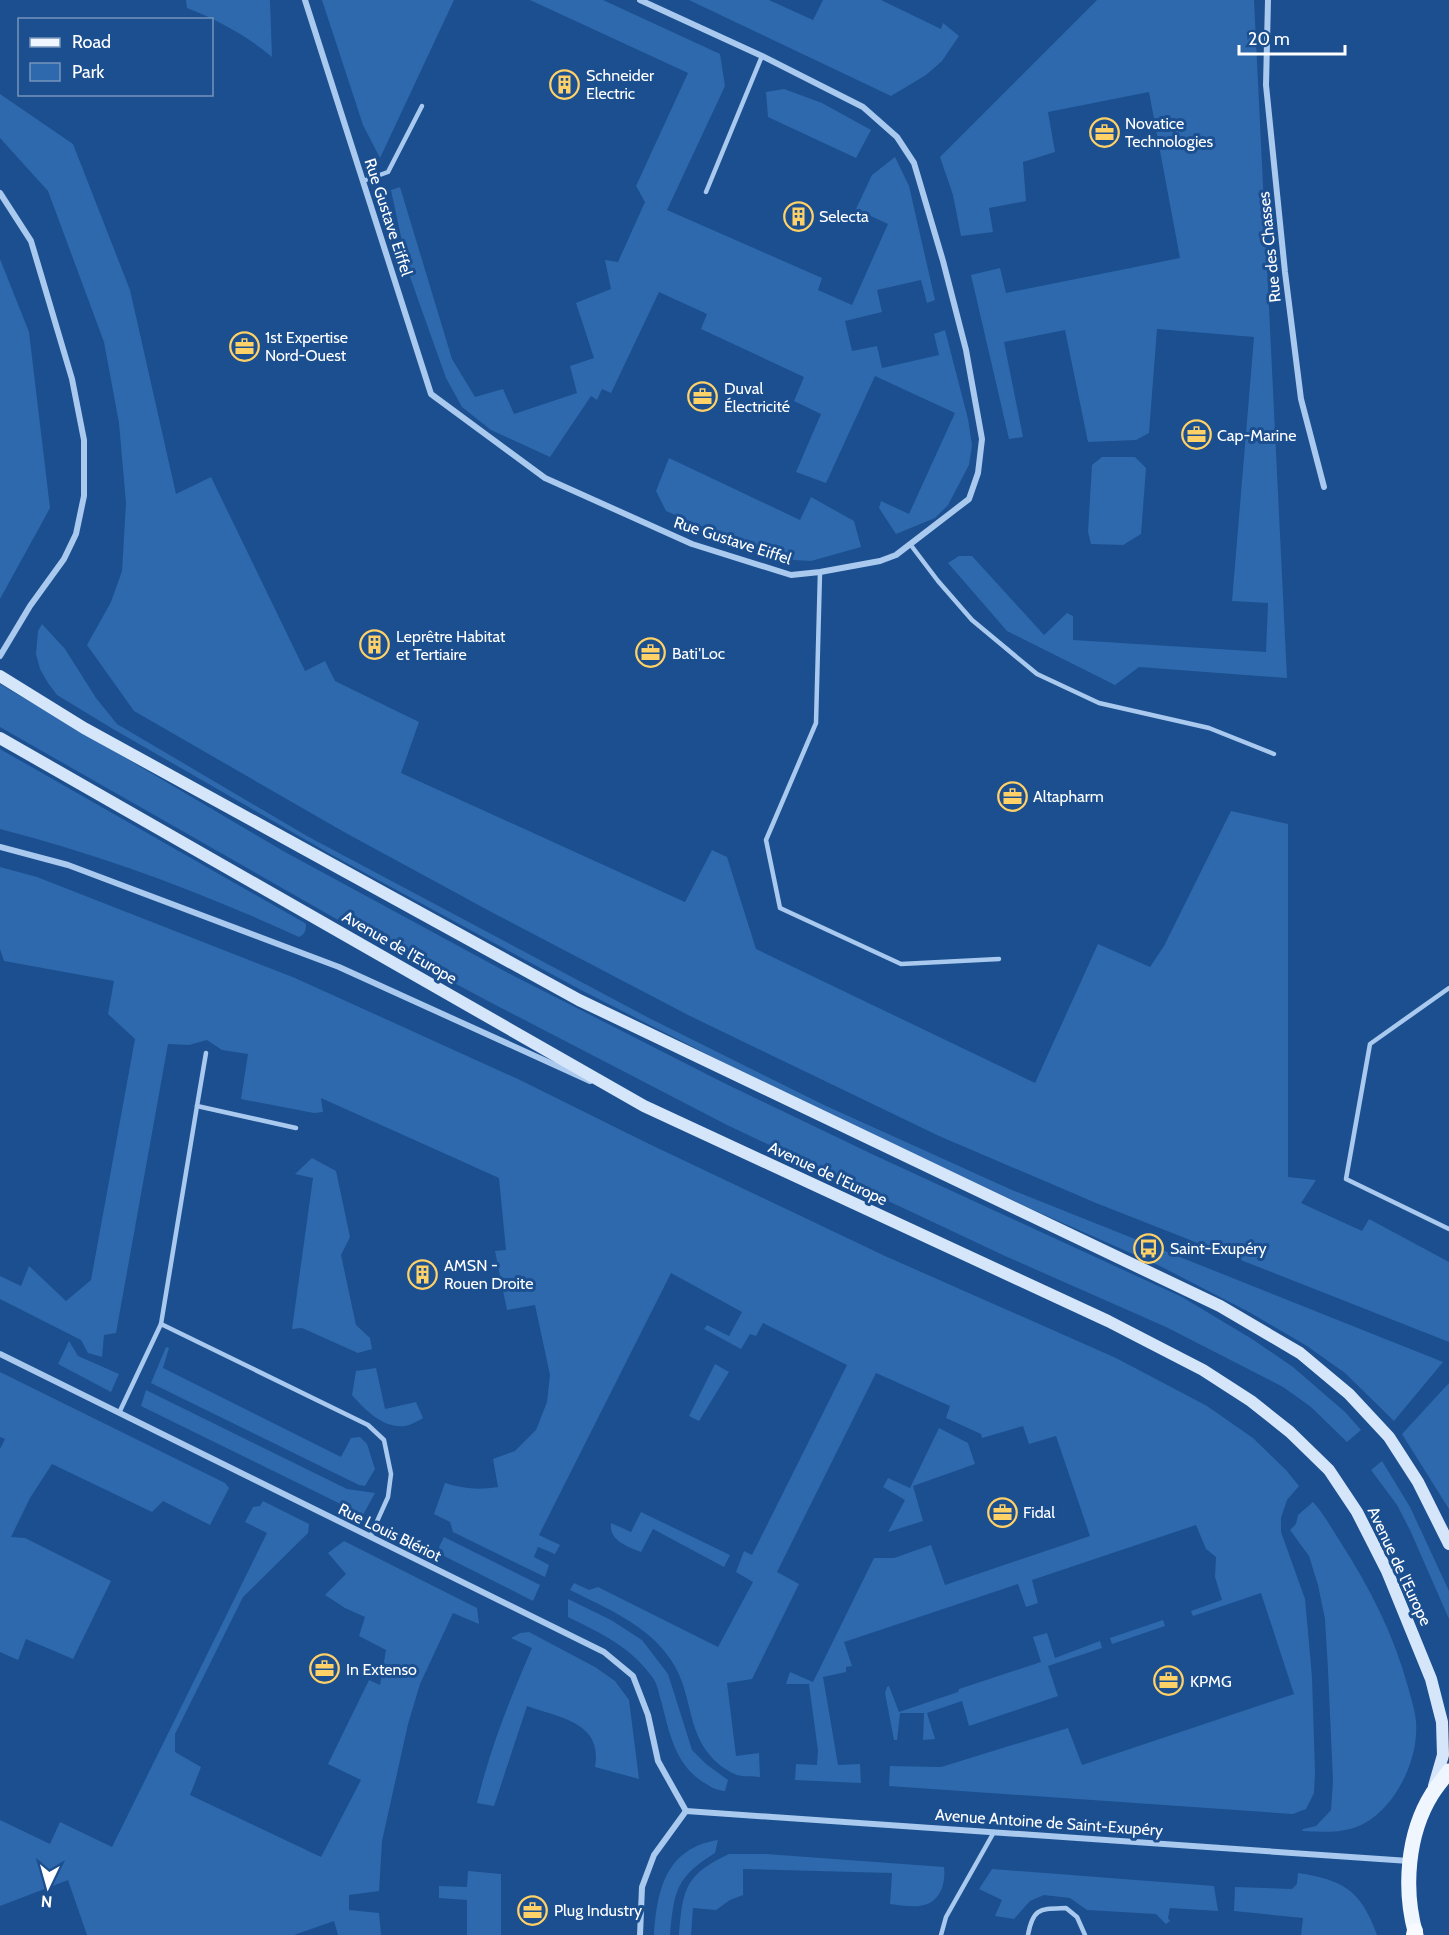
<svg xmlns="http://www.w3.org/2000/svg" width="1449" height="1935" viewBox="0 0 1449 1935" font-family="Cabin,sans-serif">
<style>
.green{fill:#2e69ad}
.lines{fill:none;stroke-linecap:round;stroke-linejoin:round}
.service{stroke:#a9c9ee;stroke-width:4.5}
.minor{stroke:#a9c9ee;stroke-width:6}
.secondary{stroke:#d6e6fa;stroke-width:12}
.primary{stroke:#f0f6ff;stroke-width:15}
.trunk{stroke:#f8faff;stroke-width:16}
.labels{text-anchor:middle;stroke-width:6;stroke-linejoin:round;paint-order:stroke}
.poi-label{font-size:16px;fill:#fff;stroke:#1b4f8f;text-anchor:start}
.street-label{font-size:16px;fill:#fff;stroke:#1b4f8f}
</style>
<rect width="100%" height="100%" fill="#1b4f8f"/>
<!-- green -->
<g class="green">
<path d="M186 0H270L272 57C247 36 218 20 187 8Z"/>
<polygon points="322,0 454,0 380,158 363,125"/>
<polygon points="530,0 603,0 720,54 725,86 667,210 822,278 818,290 852,305 888,224 856,209 872,175 895,157 909,186 935,300 927,303 921,280 877,290 882,312 845,321 852,351 877,346 882,368 939,355 934,334 945,330 968,419 972,445 969,465 948,505 935,518 896,534 879,508 881,501 909,514 955,413 875,376 826,483 796,472 821,414 794,401 804,377 701,329 707,314 659,292 611,393 602,389 597,400 591,396 550,457 491,430 462,407 446,378 409,274 391,190 400,187 452,359 475,397 503,389 514,414 577,393 570,366 594,358 576,303 611,289 605,260 618,262 645,202 636,186 688,73"/>
<polygon points="689,0 769,0 813,20 823,0 881,0 941,29 943,23 959,36 942,61 926,75 891,96"/>
<polygon points="1097,0 1254,0 1287,678 1139,667 1115,685 1007,631 948,563 959,556 972,556 1044,635 1067,613 1073,616 1073,640 1266,652 1268,603 1232,601 1254,337 1157,329 1149,433 1136,440 1088,442 1065,330 1004,342 1023,437 1009,439 971,275 1000,268 1006,293 1180,258 1149,92 1048,112 1055,152 1023,162 1026,201 989,208 993,232 961,236 953,195 940,157"/>
<polygon points="784,89 822,103 871,130 856,158 768,117 766,92"/>
<polygon points="0,94 73,144 130,290 176,494 211,477 305,671 325,661 335,681 419,722 401,773 685,902 712,850 727,857 756,949 1035,1083 1098,944 1150,967 1164,946 1231,811 1288,824 1288,1177 1316,1180 1301,1203 1362,1231 1369,1219 1449,1262 1449,1342 1096,1203 939,1136 688,1015 495,914 344,832 134,711 87,645 111,602 122,571 126,503 119,423 104,342 48,191 0,138"/>
<polygon points="0,259 29,332 50,508 0,599"/>
<polygon points="1102,457 1135,457 1146,468 1141,534 1123,545 1091,544 1088,532 1092,465"/>
<polygon points="669,458 800,520 811,497 854,521 861,547 811,561 778,559 666,511 656,491"/>
<polygon points="42,624 65,649 96,698 117,724 307,836 649,1018 824,1105 1012,1190 1443,1362 1394,1421 1345,1373 1307,1346 1249,1312 1160,1266 1029,1208 752,1077 581,990 332,855 113,729 57,695 48,683 40,669 36,654 38,631"/>
<polygon points="0,684 285,852 512,975 722,1082 874,1155 1182,1297 1252,1339 1293,1367 1345,1412 1361,1430 1347,1442 1311,1407 1283,1387 1166,1327 1005,1256 727,1125 486,1000 368,937 0,727"/>
<path d="M0 749 303 922 306 924C306 931 305 934 299 937 203 893 102 855 0 829Z"/>
<path d="M0 867 37 877 295 978 518 1079 645 1142 885 1256 1116 1358 1207 1406 1253 1438 1286 1470 1299 1486 1287 1500 1281 1518V1532L1305 1599 1312 1677 1315 1772 1314 1793 1306 1809 1293 1814 889 1786 890 1766 941 1767 1068 1728 1082 1765 1294 1694 1261 1593 1193 1616 1191 1611 1222 1600 1215 1577 1216 1557 1206 1549 1196 1525 1032 1580 1038 1603 1026 1607 1018 1584 844 1642 852 1666 846 1667V1672L823 1677 838 1765 860 1764 861 1783 795 1780 796 1764 817 1765 818 1751 809 1684H786L790 1672 813 1682 874 1558H894L931 1545 945 1585 1090 1536 1056 1436 1029 1444 1023 1426 982 1438 981 1434 946 1418 950 1406 876 1373 777 1572 799 1584 752 1679 727 1683 736 1756 759 1753 760 1777C753 1776 744 1777 737 1775 731 1773 726 1769 721 1766 684 1737 695 1695 671 1660 648 1625 606 1608 570 1590L574 1583 589 1590 598 1587 718 1647 753 1582 736 1572 744 1551 752 1555 847 1365 763 1323 756 1336 750 1334 741 1349 704 1329 707 1325 729 1336 742 1312 671 1273 539 1535 560 1545 555 1554 538 1547 534 1557 549 1565 545 1577 453 1532 450 1522 434 1514 445 1483C464 1489 479 1490 498 1487L493 1459 515 1451 536 1430 547 1402 550 1375 535 1305 507 1310 495 1251 506 1250 499 1178 321 1098 323 1112 314 1113 241 1099 248 1054 222 1050 207 1040 189 1045 168 1044 116 1333 104 1335 102 1357 88 1353 81 1340 0 1299V1276L21 1286 29 1266 66 1301 91 1280 135 1039 108 1014 114 981 4 961 0 949Z"/>
<polygon points="312,1158 336,1171 350,1237 341,1255 356,1325 370,1338 372,1349 358,1353 302,1328 292,1329 313,1178 295,1174"/>
<polygon points="69,1341 78,1356 119,1374 111,1392 58,1364"/>
<polygon points="166,1347 169,1348 163,1368 341,1457 351,1438 360,1437 367,1444 375,1469 365,1486 359,1485 151,1383"/>
<polygon points="715,1364 729,1372 699,1421 689,1416"/>
<path d="M376 1368 385 1409 416 1402 423 1418C418 1421 411 1425 405 1426 384 1429 365 1410 352 1395L356 1371Z"/>
<polygon points="0,1372 225,1483 229,1488 210,1525 163,1501 152,1512 52,1464 30,1498 11,1537 25,1538 111,1581 73,1659 26,1639 18,1660 0,1652 0,1449 5,1439 0,1437"/>
<polygon points="1449,1383 1449,1509 1402,1434"/>
<polygon points="146,1390 347,1489 375,1493 363,1515 141,1406"/>
<polygon points="939,1428 968,1443 975,1464 913,1486 923,1521 888,1532 905,1500 883,1487 888,1478 910,1488"/>
<polygon points="1382,1461 1410,1507 1449,1591 1449,1619 1410,1530 1397,1505 1371,1470"/>
<polygon points="263,1501 309,1524 308,1533 243,1597 175,1734 175,1752 201,1767 190,1795 321,1857 361,1780 328,1764 369,1680 380,1685 386,1650 359,1636 365,1617 345,1608 325,1595 346,1574 328,1553 344,1541 477,1608 479,1624 453,1613 420,1684 408,1724 382,1841 379,1891 349,1895 349,1910 379,1913 381,1935 338,1935 334,1921 294,1935 87,1935 68,1880 0,1906 0,1820 50,1844 60,1822 112,1847 267,1533 245,1522 253,1507 260,1506"/>
<path d="M1313 1502C1324 1514 1332 1529 1341 1543 1370 1588 1394 1635 1408 1687 1411 1698 1415 1710 1416 1722 1419 1758 1397 1805 1365 1823 1345 1834 1323 1832 1302 1831L1303 1829 1316 1826 1331 1810 1333 1781 1328 1670 1325 1619 1318 1585 1309 1556 1290 1530 1296 1524 1298 1515Z"/>
<path d="M641 1512 730 1555 724 1567 653 1529 641 1552C627 1546 609 1541 611 1523L631 1532Z"/>
<polygon points="444,1537 540,1585 533,1601 442,1555 439,1547"/>
<path d="M568 1599 611 1620 642 1640 668 1674 692 1750 706 1764 728 1780 725 1791C715 1790 709 1786 700 1780 675 1762 669 1732 662 1704 659 1695 658 1685 653 1678 631 1647 601 1633 568 1617Z"/>
<polygon points="1163,1620 1165,1626 1112,1644 1110,1638"/>
<path d="M529 1632 595 1667 615 1681 629 1700 639 1779 595 1767C603 1722 560 1718 527 1706L494 1806 477 1803C490 1748 510 1699 532 1648L511 1638 520 1633Z"/>
<polygon points="1047,1633 1055,1658 1100,1641 1102,1648 1048,1666 1058,1696 969,1726 962,1701 927,1713 935,1739 923,1740 924,1713 900,1713 897,1740 894,1740 885,1693 887,1687 889,1686 899,1712 958,1692 959,1689 1041,1662 1033,1637"/>
<path d="M718 1840 715 1853C676 1877 674 1891 670 1935H654C657 1890 666 1848 718 1840Z"/>
<path d="M729 1854H766L944 1867C946 1882 941 1901 924 1905 914 1908 900 1905 890 1904L892 1873 743 1869V1895L730 1900 716 1910 693 1908 691 1935H679C683 1890 684 1875 729 1854Z"/>
<polygon points="992,1869 1214,1886 1218,1911 1170,1908 1168,1918 1170,1921 1166,1924 1156,1914 1087,1910 1070,1898 1044,1895 1030,1901 1014,1919 995,1916 1002,1900 979,1889"/>
<polygon points="468,1871 501,1874 501,1935 467,1935 467,1900 439,1898 439,1886 467,1887"/>
<path d="M1298 1873C1343 1880 1361 1890 1377 1935H1301L1303 1918 1234 1911 1235 1887 1292 1889 1297 1884Z"/>
</g>
<g class="lines">
<!-- service -->
<g class="service">
<polyline points="363,181 388,172 422,106"/>
<polyline points="706,192 762,56"/>
<polyline points="910,544 938,581 972,620 1037,674 1099,703 1209,728 1274,754"/>
<polyline points="820,572 816,723 766,840 780,908 901,964 999,959"/>
<polyline points="1449,988 1370,1044 1346,1179 1449,1229"/>
<polyline points="206,1053 197,1106 296,1128"/>
<polyline points="161,1324 197,1106"/>
<polyline points="119,1413 161,1324 368,1425 384,1440 391,1474 388,1497 370,1537"/>
<polyline points="941,1935 946,1917 994,1832"/>
<path d="M1028 1935C1033 1907 1041 1909 1066 1908L1077 1917 1085 1935"/>
</g>
<!-- minor -->
<g class="minor">
<polyline points="305,0 431,394 545,478 692,544 791,575 820,572 880,561 896,555 969,499 978,473 982,439 966,350 943,261 914,163 897,137 863,107 762,56 640,0"/>
<polyline points="1268,0 1266,85 1285,272 1301,399 1324,487"/>
<polyline points="0,193 31,241 72,379 84,440 84,496 76,534 64,559 30,606 0,656"/>
<polyline points="0,847 68,865 339,967 590,1081"/>
<polyline points="0,1354 604,1652 633,1676 648,1715 658,1761 686,1811"/>
<polyline points="686,1811 1409,1861"/>
<polyline points="640,1935 642,1887 654,1855 686,1811"/>
</g>
<!-- secondary -->
<g class="secondary">
<polyline points="0,676 84,728 579,1000 1220,1306 1300,1353 1349,1394 1389,1437 1418,1482 1449,1544"/>
<polyline points="0,738 644,1106 1108,1321 1203,1370 1251,1401 1290,1432 1329,1470 1357,1512 1387,1571 1431,1679 1442,1722 1443,1755 1434,1786"/>
</g>
<!-- primary -->
<path class="primary" d="M1416 1935C1403 1890 1407 1834 1432 1794 1437 1786 1444 1778 1449 1771"/>
<!-- trunk -->
<polyline class="trunk" points="1414,1935 1415,1931"/>
</g>
<!-- icons -->
<defs>
<symbol id="building-ring" viewBox="-11 -11 22 22"><circle r="9.5" fill="#1b4f8f" stroke="#ffd166" stroke-width="1.5"/><path d="M-4-6H4V6H1V3H-1V6H-4ZM-2.5-4.3h1.7v1.8h-1.7ZM.8-4.3h1.7v1.8H.8ZM-2.5-1h1.7V.8h-1.7ZM.8-1h1.7V.8H.8Z" fill="#ffd166"/></symbol>
<symbol id="office-ring" viewBox="-11 -11 22 22"><circle r="9.5" fill="#1b4f8f" stroke="#ffd166" stroke-width="1.5"/><path d="M-6-3h4V-5.5h4V-3h4V5H-6ZM-1-4.5V-3h2v-1.5ZM-6 0V1H6V0Z" fill="#ffd166"/></symbol>
<symbol id="bus-ring" viewBox="-11 -11 22 22"><circle r="9.5" fill="#1b4f8f" stroke="#ffd166" stroke-width="1.5"/><path d="M-5-6H5V4H4V6H2V4H-2V6H-4V4H-5ZM-3.5-4V0h7V-4ZM-3.5 1.2v1.5H-2V1.2ZM2 1.2v1.5H3.5V1.2Z" fill="#ffd166"/></symbol>
</defs>
<g fill-rule="evenodd">
<use href="#building-ring" x="548" y="68" width="33" height="33"/>
<use href="#office-ring" x="1088" y="116" width="33" height="33"/>
<use href="#building-ring" x="782" y="200" width="33" height="33"/>
<use href="#office-ring" x="228" y="330" width="33" height="33"/>
<use href="#office-ring" x="686" y="380" width="33" height="33"/>
<use href="#office-ring" x="1180" y="418" width="33" height="33"/>
<use href="#building-ring" x="358" y="628" width="33" height="33"/>
<use href="#office-ring" x="634" y="636" width="33" height="33"/>
<use href="#office-ring" x="996" y="780" width="33" height="33"/>
<use href="#bus-ring" x="1132" y="1232" width="33" height="33"/>
<use href="#building-ring" x="406" y="1258" width="33" height="33"/>
<use href="#office-ring" x="986" y="1496" width="33" height="33"/>
<use href="#office-ring" x="308" y="1652" width="33" height="33"/>
<use href="#office-ring" x="1152" y="1664" width="33" height="33"/>
<use href="#office-ring" x="516" y="1894" width="33" height="33"/>
</g>
<g class="labels">
<!-- poi labels -->
<g class="poi-label">
<text x="586" y="81">Schneider<tspan x="586" dy="18">Electric</tspan></text>
<text x="1125" y="129">Novatice<tspan x="1125" dy="18">Technologies</tspan></text>
<text x="819" y="222">Selecta</text>
<text x="265" y="343">1st Expertise<tspan x="265" dy="18">Nord-Ouest</tspan></text>
<text x="724" y="394">Duval<tspan x="724" dy="18">Électricité</tspan></text>
<text x="1217" y="441">Cap-Marine</text>
<text x="396" y="642">Leprêtre Habitat<tspan x="396" dy="18">et Tertiaire</tspan></text>
<text x="672" y="659">Bati'Loc</text>
<text x="1033" y="802">Altapharm</text>
<text x="1170" y="1254">Saint-Exupéry</text>
<text x="444" y="1271">AMSN -<tspan x="444" dy="18">Rouen Droite</tspan></text>
<text x="1023" y="1518">Fidal</text>
<text x="346" y="1675">In Extenso</text>
<text x="1190" y="1687">KPMG</text>
<text x="554" y="1916">Plug Industry</text>
</g>
<!-- street labels -->
<g class="street-label">
<text transform="translate(389 217) rotate(72)" y="6">Rue Gustave Eiffel</text>
<text transform="translate(1269 247) rotate(-96)" y="6">Rue des Chasses</text>
<text transform="translate(733 540) rotate(18)" y="6">Rue Gustave Eiffel</text>
<text transform="translate(400 947) rotate(30)" y="6">Avenue de l'Europe</text>
<text transform="translate(828 1173) rotate(25)" y="6">Avenue de l'Europe</text>
<text transform="translate(390 1532) rotate(26)" y="6">Rue Louis Blériot</text>
<text transform="translate(1400 1566) rotate(65)" y="6">Avenue de l'Europe</text>
<text transform="translate(1049 1822) rotate(4)" y="6">Avenue Antoine de Saint-Exupéry</text>
</g>
</g>
<!-- legend -->
<rect x="18" y="18" width="195" height="78" fill="#1b4f8f" stroke="#7695bc" stroke-width="1.5"/>
<rect x="30" y="38" width="30" height="9" fill="#f0f6ff" stroke="#7695bc" stroke-width="1.5"/>
<text x="72" y="48" font-size="18" fill="#ffffff">Road</text>
<rect x="30" y="63" width="30" height="18" fill="#2e69ad" stroke="#7695bc" stroke-width="1.5"/>
<text x="72" y="78" font-size="18" fill="#ffffff">Park</text>
<!-- north arrow -->
<g transform="translate(48 1887) rotate(185)" stroke="#1b4f8f" stroke-width="4.5" paint-order="stroke">
<path d="M0-4.5L10 22L0 15L-10 22Z" fill="#ffffff"/>
<text y="-9" font-size="16" font-weight="bold" text-anchor="middle" fill="#ffffff">N</text>
</g>
<!-- scale -->
<path d="M1239 45v9h106v-9" fill="none" stroke="#ffffff" stroke-width="3"/>
<text x="1248" y="45" font-size="18" fill="#ffffff" stroke="#1b4f8f" stroke-width="4.5" paint-order="stroke">20 m</text>
</svg>
